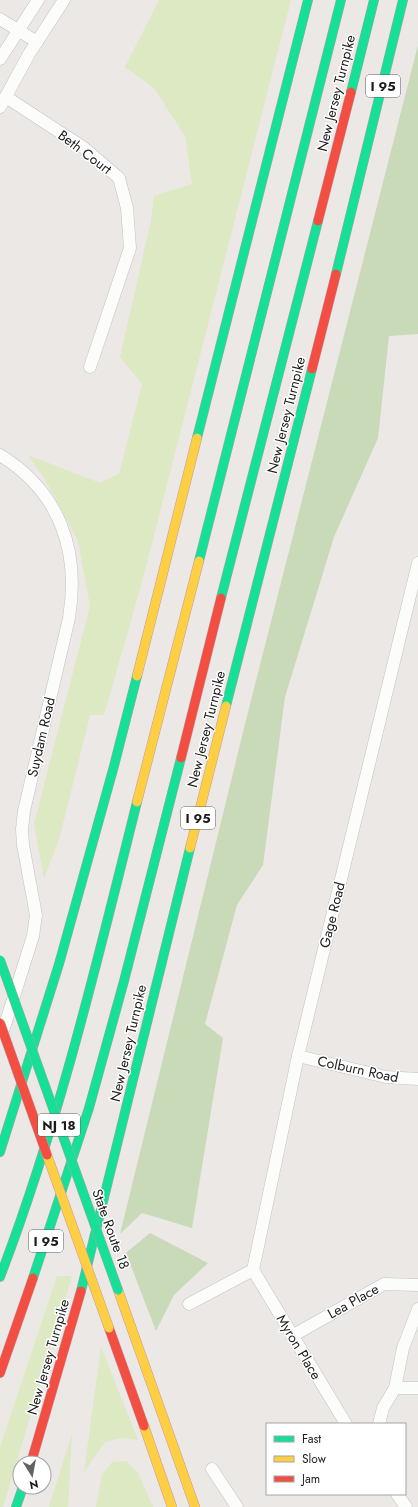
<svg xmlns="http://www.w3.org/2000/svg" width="418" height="1507" viewBox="0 0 418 1507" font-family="Jost,sans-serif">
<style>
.grass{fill:#dce9c2}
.forest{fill:#c9dab9}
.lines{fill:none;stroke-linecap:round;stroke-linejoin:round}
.street-casing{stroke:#c3c2c1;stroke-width:13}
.fast-casing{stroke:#c19bab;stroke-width:10}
.slow-casing{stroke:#c19bab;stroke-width:10}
.jam-casing{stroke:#c19bab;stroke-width:10}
.street{stroke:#fcfcfb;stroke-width:12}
.fast{stroke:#16e098;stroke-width:9}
.slow{stroke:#ffcf43;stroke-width:9}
.jam{stroke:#f24e42;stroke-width:9}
.fast-bridge-casing{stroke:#c19bab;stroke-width:10;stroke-linecap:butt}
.slow-bridge-casing{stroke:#c19bab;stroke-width:10;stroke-linecap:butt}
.jam-bridge-casing{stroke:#c19bab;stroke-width:10;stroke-linecap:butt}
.fast-bridge{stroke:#16e098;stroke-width:9}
.slow-bridge{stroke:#ffcf43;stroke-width:9}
.jam-bridge{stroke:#f24e42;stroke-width:9}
.labels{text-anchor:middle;stroke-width:3;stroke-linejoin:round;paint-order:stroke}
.shield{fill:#fff;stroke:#606060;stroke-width:1}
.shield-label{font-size:13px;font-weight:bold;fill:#1c1c1c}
.street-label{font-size:14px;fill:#1c1c1c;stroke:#fff}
</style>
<rect width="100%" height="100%" fill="#ebe8e5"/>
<!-- grass -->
<g class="grass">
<polygon points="159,0 291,0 142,582 104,715 90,715 59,840 44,878 34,824 90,606 78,541 46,481 28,455 100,483 119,474 142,384 120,357 151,221 154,196 192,184 185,136 154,88 125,67"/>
<polygon points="57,1276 72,1276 3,1507 0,1507 0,1447"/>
<polygon points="101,1347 138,1440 121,1438 105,1442 84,1472"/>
<polygon points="72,1434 68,1507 49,1507"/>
<polygon points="126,1461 138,1473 153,1507 96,1507 102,1475 112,1462"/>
</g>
<!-- forest -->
<g class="forest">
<polygon points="418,45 418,334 389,336 378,438 334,537 285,697 263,865 237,905 205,1024 223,1038 192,1228 142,1213 120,1234 247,716"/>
<polygon points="150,1233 208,1263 174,1295 156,1331 126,1253"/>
</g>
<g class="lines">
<defs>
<g id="street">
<polyline points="0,19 37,42"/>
<polyline points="0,59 38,0"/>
<polyline points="6,97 84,148 119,178 127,208 130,248 90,367"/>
<polyline points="0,107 29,54 64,0"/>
<path d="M0 455C60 492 80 551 69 618L24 811 22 829 23 845 36 915 33 936 3 1031"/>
<polyline points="298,1056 386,1077 418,1079"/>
<polyline points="253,1270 298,1056 418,563"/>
<polyline points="253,1270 346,1424"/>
<polyline points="189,1304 253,1270"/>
<polyline points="292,1336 384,1284 418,1285"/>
<polyline points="395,1388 418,1388"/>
<polyline points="379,1424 383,1408 395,1388 403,1348 418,1309"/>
<polyline points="212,1469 237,1507"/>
<polyline points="397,1494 406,1507"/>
</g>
<g id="fast">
<polyline points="351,92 374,0"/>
<polyline points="336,274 403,0"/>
<polyline points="197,438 308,0"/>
<polyline points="199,561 341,0"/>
<polyline points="221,598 318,221"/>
<polyline points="226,706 312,369"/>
<polyline points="0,1152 59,964 114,766 137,676"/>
<path d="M0 1277C59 1123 97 962 137 802"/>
<polyline points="33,1278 89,1108 124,981 181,758"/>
<polyline points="81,1291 190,848"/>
<polyline points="16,1507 23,1487"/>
</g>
<g id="slow">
<polyline points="137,676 197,438"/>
<polyline points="137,802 199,561"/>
<polyline points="190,848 226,706"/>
<polyline points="118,1290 195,1507"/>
<polyline points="144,1426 172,1507"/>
</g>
<g id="jam">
<polyline points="318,221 351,92"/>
<polyline points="312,369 336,274"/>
<polyline points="181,758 221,598"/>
<polyline points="109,1328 144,1426"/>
<polyline points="0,1373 33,1278"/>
<polyline points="31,1463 81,1291"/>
</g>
</defs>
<!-- street casing -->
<use href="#street" class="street-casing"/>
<!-- fast casing -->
<use href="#fast" class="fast-casing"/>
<!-- slow casing -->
<use href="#slow" class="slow-casing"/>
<!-- jam casing -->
<use href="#jam" class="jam-casing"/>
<!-- street -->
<use href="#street" class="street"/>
<!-- fast -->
<use href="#fast" class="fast"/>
<!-- slow -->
<use href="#slow" class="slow"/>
<!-- jam -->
<use href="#jam" class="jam"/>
<defs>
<polyline id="fast-bridge" points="0,960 118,1290"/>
<polyline id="slow-bridge" points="47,1155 109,1328"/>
<polyline id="jam-bridge" points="0,1023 47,1155"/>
</defs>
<!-- fast-bridge casing -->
<use href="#fast-bridge" class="fast-bridge-casing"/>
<!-- slow-bridge casing -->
<use href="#slow-bridge" class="slow-bridge-casing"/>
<!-- jam-bridge casing -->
<use href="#jam-bridge" class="jam-bridge-casing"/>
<!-- fast-bridge -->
<use href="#fast-bridge" class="fast-bridge"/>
<!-- slow-bridge -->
<use href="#slow-bridge" class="slow-bridge"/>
<!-- jam-bridge -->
<use href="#jam-bridge" class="jam-bridge"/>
</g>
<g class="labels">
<!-- shield labels -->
<g class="shield">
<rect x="366" y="75" width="34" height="22" rx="3"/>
<rect x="181" y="807" width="34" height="22" rx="3"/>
<rect x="38" y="1114" width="42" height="22" rx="3"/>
<rect x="29" y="1230" width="34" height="22" rx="3"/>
</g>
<g class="shield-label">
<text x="383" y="91">I 95</text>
<text x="198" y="823">I 95</text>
<text x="59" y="1130">NJ 18</text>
<text x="46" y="1246">I 95</text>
</g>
<!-- street labels -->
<g class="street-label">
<text transform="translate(336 93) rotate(-76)" y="5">New Jersey Turnpike</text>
<text transform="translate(85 152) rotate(37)" y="5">Beth Court</text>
<text transform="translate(286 415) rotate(-76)" y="5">New Jersey Turnpike</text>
<text transform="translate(206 729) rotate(-76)" y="5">New Jersey Turnpike</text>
<text transform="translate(41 737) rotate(-77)" y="5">Suydam Road</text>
<text transform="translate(332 915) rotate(-76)" y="5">Gage Road</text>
<text transform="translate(128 1043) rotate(-77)" y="5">New Jersey Turnpike</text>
<text transform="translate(358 1069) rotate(12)" y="5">Colburn Road</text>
<text transform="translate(111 1229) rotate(70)" y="5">State Route 18</text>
<text transform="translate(353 1301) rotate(-29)" y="5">Lea Place</text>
<text transform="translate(299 1347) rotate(59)" y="5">Myron Place</text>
<text transform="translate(48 1357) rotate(-74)" y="5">New Jersey Turnpike</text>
</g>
</g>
<!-- legend -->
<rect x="266" y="1423" width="140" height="72" fill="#ffffff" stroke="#a4a4a4"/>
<rect x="274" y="1436" width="20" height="6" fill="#16e098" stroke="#a4a4a4"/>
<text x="302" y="1443" font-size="12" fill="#1c1c1c">Fast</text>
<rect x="274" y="1456" width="20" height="6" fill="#ffcf43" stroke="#a4a4a4"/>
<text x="302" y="1463" font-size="12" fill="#1c1c1c">Slow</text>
<rect x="274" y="1476" width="20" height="6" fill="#f24e42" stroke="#a4a4a4"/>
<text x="302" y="1483" font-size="12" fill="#1c1c1c">Jam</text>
<!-- north arrow -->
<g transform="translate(32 1475) rotate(169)"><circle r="19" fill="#ffffff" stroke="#a4a4a4"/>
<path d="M0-3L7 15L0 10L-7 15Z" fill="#646362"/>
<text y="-6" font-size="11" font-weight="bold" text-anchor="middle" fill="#1c1c1c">N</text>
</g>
</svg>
